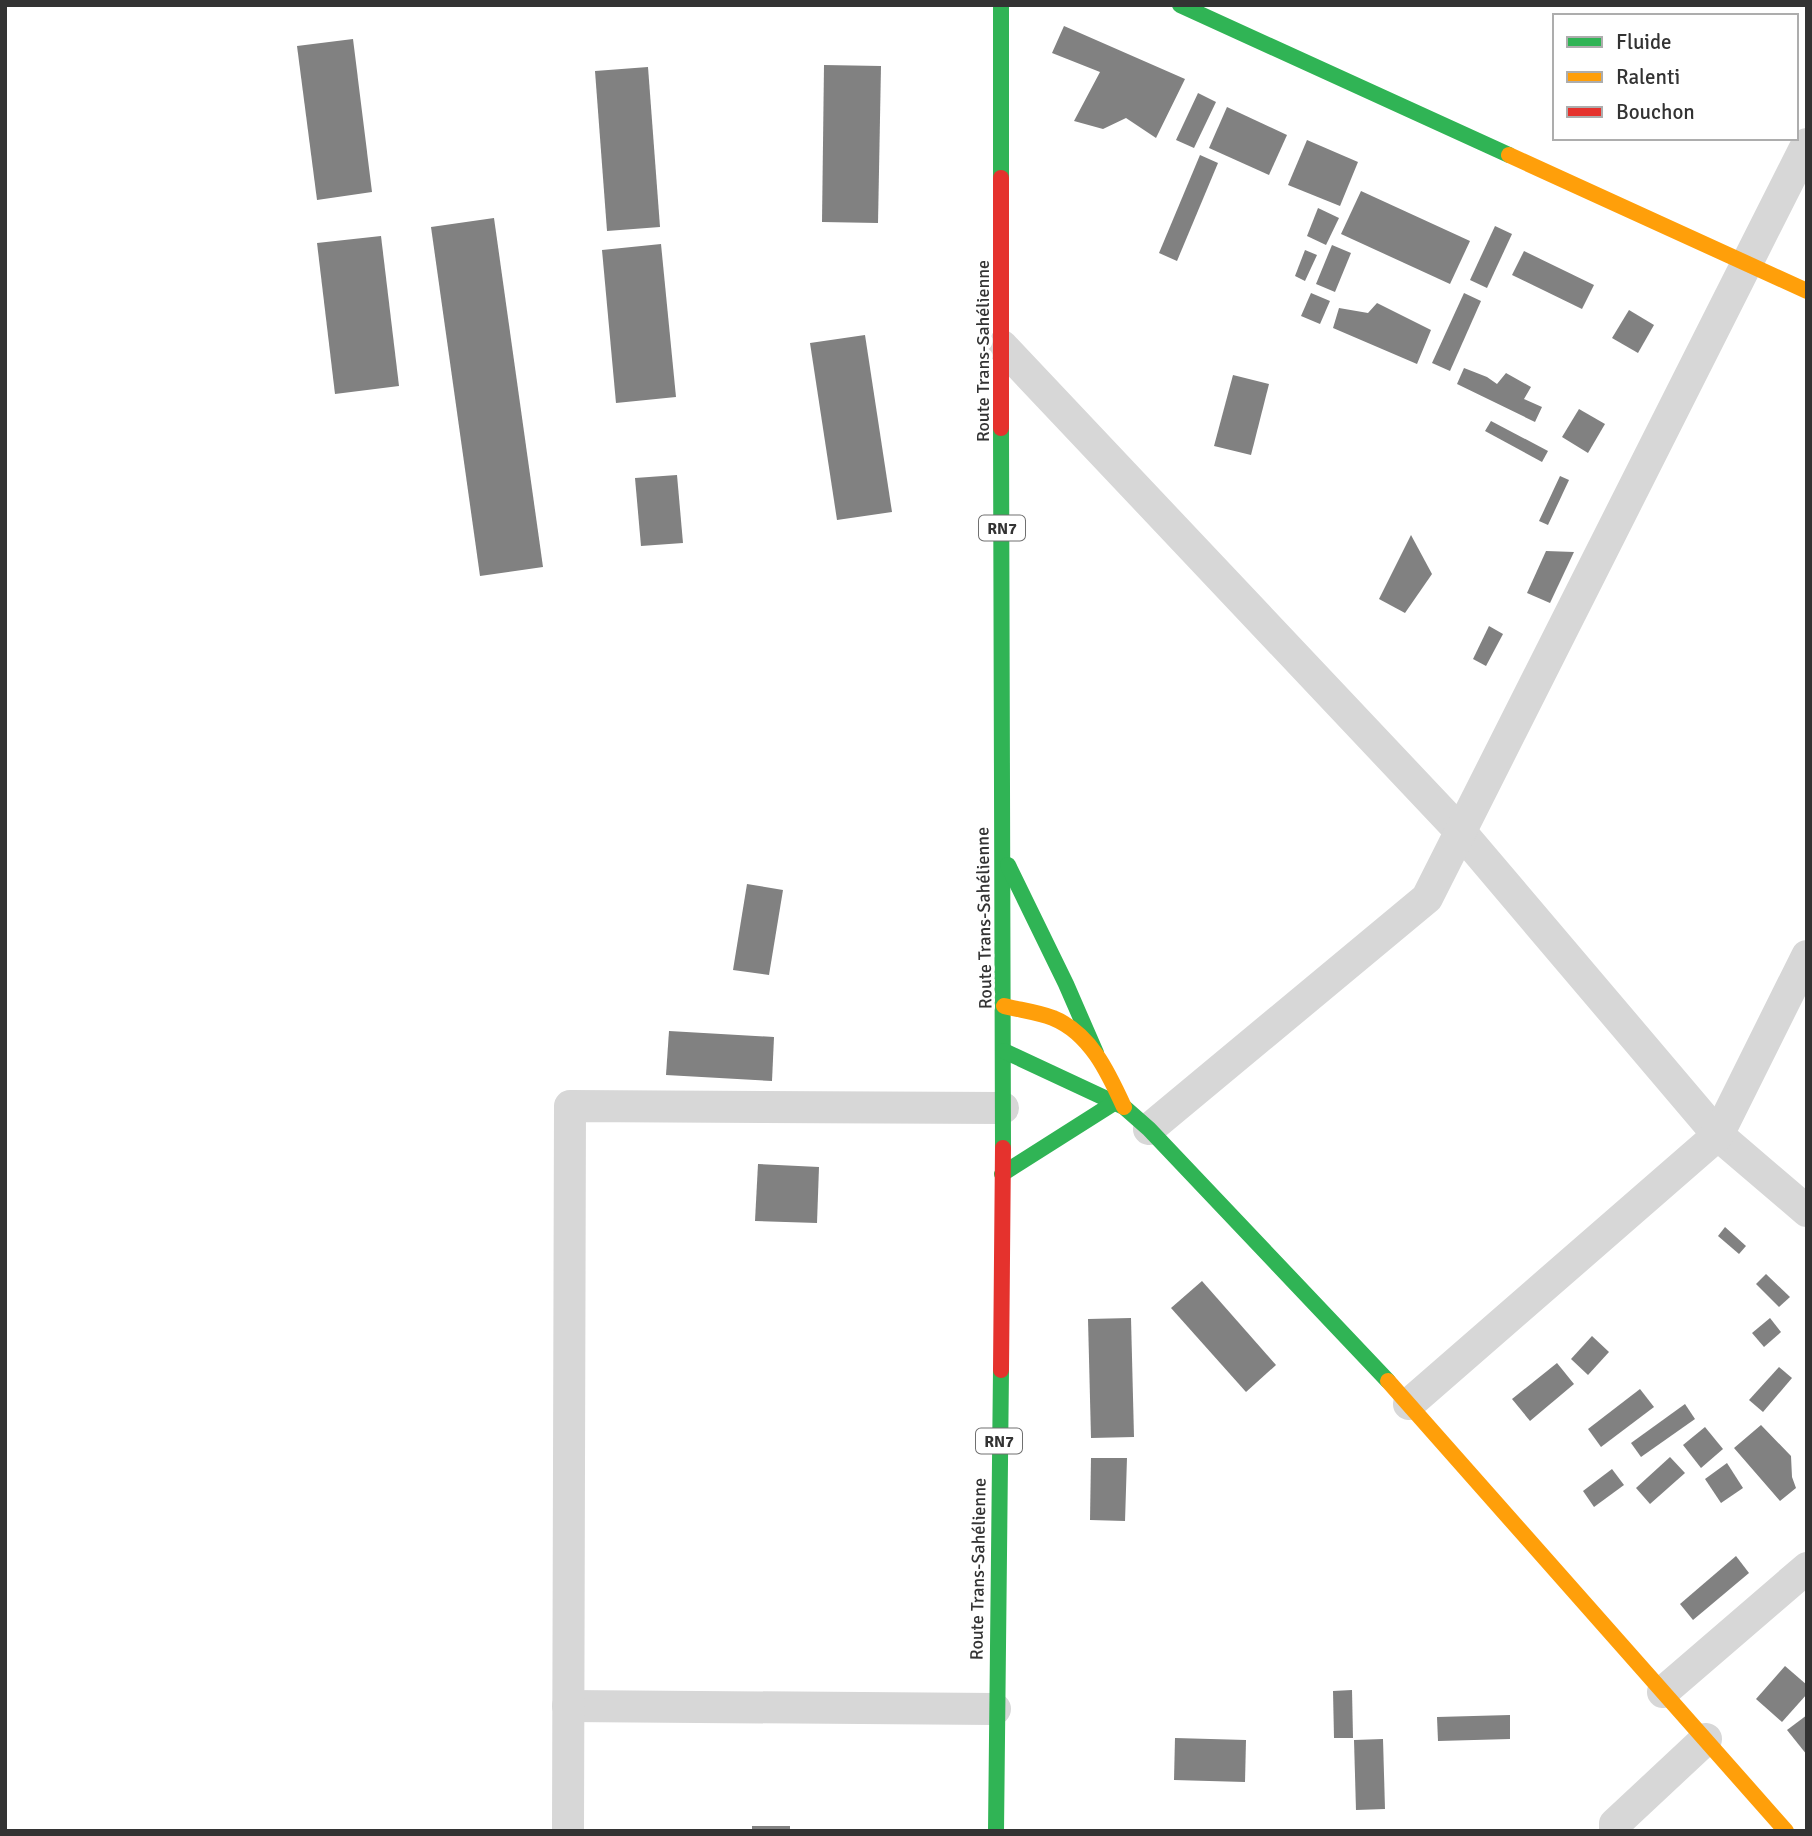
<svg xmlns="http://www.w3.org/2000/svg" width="1812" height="1836" viewBox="0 0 1812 1836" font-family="Signika,sans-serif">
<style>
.building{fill:#818181}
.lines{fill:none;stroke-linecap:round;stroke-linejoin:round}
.street{stroke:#d7d7d7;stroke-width:32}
.fast{stroke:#30b455;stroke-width:16}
.slow{stroke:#ff9f0a;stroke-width:16}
.jam{stroke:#e5322d;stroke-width:16}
.labels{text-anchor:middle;stroke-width:7;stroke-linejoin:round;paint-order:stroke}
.shield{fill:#fff;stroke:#707070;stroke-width:2}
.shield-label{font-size:16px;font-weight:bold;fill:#333}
.street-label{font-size:18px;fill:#333;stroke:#fff}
</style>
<rect width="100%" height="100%" fill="#fff"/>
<!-- building -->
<g class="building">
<polygon points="1064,26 1185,79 1156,138 1126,118 1103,129 1074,121 1100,72 1052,53"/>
<polygon points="353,39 372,192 317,200 297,46"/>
<polygon points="824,65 881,66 878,223 822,222"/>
<polygon points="648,67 660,227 607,231 595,71"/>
<polygon points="1198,93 1216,102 1194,148 1176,140"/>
<polygon points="1227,107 1287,135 1269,175 1209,148"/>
<polygon points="1307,140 1358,162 1340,206 1288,185"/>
<polygon points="1200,155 1218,163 1177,261 1159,253"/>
<polygon points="1361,191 1470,241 1450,284 1341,234"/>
<polygon points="1318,208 1339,218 1326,245 1307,236"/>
<polygon points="494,218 543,567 480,576 431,227"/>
<polygon points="1495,226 1512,234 1487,288 1470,280"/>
<polygon points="381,236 399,386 335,394 317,243"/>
<polygon points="661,244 676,397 616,403 602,250"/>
<polygon points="1332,245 1351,253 1335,292 1316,284"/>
<polygon points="1305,250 1317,255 1305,281 1295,276"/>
<polygon points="1524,251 1594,285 1582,309 1512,275"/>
<polygon points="1311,293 1330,301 1320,324 1301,316"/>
<polygon points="1464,293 1481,301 1450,371 1432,363"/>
<polygon points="1377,303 1431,330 1417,364 1333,328 1339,308 1368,313"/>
<polygon points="1629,310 1654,325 1638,353 1612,338"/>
<polygon points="865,335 892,512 837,520 810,343"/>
<polygon points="1464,368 1487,377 1497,384 1506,373 1531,387 1524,399 1542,407 1535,422 1457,384"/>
<polygon points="1233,375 1269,384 1251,455 1214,446"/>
<polygon points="1579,409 1605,424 1588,453 1562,437"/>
<polygon points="1491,421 1548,451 1542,462 1485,431"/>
<polygon points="677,475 683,543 641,546 635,478"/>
<polygon points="1560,476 1569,480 1548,525 1539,521"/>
<polygon points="1411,535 1432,574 1405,613 1379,599"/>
<polygon points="1546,551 1574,552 1550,603 1527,593"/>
<polygon points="1489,626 1503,634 1486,666 1473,659"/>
<polygon points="747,884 783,890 769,975 733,970"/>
<polygon points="669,1031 774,1037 772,1081 666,1075"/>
<polygon points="758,1164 819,1167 817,1223 755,1221"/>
<polygon points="1725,1227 1746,1246 1739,1254 1718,1236"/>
<polygon points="1766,1274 1790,1297 1779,1307 1756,1284"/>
<polygon points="1202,1281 1276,1365 1246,1392 1171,1308"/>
<polygon points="1131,1318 1134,1437 1091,1438 1088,1319"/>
<polygon points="1770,1318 1781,1332 1764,1347 1752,1333"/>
<polygon points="1592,1336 1609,1352 1588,1375 1571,1359"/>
<polygon points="1557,1363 1574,1384 1530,1421 1512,1399"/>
<polygon points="1779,1367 1792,1378 1763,1412 1749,1400"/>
<polygon points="1640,1389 1654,1407 1601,1447 1588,1429"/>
<polygon points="1685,1404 1695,1419 1641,1457 1631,1443"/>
<polygon points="1761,1425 1791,1456 1792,1477 1796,1488 1780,1501 1734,1448"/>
<polygon points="1705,1427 1723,1449 1701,1468 1683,1445"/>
<polygon points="1670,1457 1685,1473 1650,1504 1636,1488"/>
<polygon points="1091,1458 1127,1458 1125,1521 1090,1520"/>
<polygon points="1727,1463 1743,1488 1721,1503 1705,1479"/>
<polygon points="1612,1469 1624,1485 1594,1507 1583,1491"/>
<polygon points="1736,1556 1749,1573 1693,1620 1680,1604"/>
<polygon points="1785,1666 1807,1685 1807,1694 1782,1722 1756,1699"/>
<polygon points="1352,1690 1353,1738 1334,1738 1333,1691"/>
<polygon points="1510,1715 1510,1739 1438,1741 1437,1717"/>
<polygon points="1807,1715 1807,1755 1787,1730"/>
<polygon points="1175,1738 1246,1740 1245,1782 1174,1780"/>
<polygon points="1383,1739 1385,1809 1356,1810 1354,1740"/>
<rect x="752" y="1826" width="38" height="5"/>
</g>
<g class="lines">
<!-- street -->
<g class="street">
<polyline points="1002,346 1460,831 1718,1135 1807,1211"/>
<polyline points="1149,1129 1427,898 1807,144"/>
<polyline points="1409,1404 1718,1135 1807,956"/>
<polyline points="1663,1692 1807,1568"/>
<polyline points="568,1706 995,1709"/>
<polyline points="568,1831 570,1106 1003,1108"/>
<polyline points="1615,1831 1615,1824 1706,1739"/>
</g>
<!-- fast -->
<g class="fast">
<polyline points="1001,5 1001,178"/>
<polyline points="1180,5 1509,155"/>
<polyline points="1001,428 1003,1148"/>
<polyline points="1008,865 1066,984 1096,1053"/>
<polyline points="1004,1051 1124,1107 1149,1129 1388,1381"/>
<polyline points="1002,1174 1114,1103"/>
<polyline points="996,1831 1001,1370"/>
</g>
<!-- slow -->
<g class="slow">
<polyline points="1509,155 1807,291"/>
<path d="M1004 1006C1020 1010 1037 1012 1053 1018 1090 1033 1108 1072 1124 1107"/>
<polyline points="1388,1381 1786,1831"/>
</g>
<!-- jam -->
<g class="jam">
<polyline points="1001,178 1001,428"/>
<polyline points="1001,1370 1003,1148"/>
</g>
</g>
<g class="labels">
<!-- shield labels -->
<g class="shield">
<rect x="979" y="515.5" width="46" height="25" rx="5"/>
<rect x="976" y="1428.5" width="46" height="25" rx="5"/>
</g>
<g class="shield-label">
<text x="1002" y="534">RN7</text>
<text x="999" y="1447">RN7</text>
</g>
<!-- street labels -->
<g class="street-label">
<text transform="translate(983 351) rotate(-90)" y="6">Route Trans-Sahélienne</text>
<text transform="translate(984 918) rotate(-91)" y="6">Route Trans-Sahélienne</text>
<text transform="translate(978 1569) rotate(-89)" y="6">Route Trans-Sahélienne</text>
</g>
</g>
<!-- border -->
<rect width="1812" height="1836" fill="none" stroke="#333333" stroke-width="14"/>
<!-- legend -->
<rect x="1553" y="14" width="245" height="126" fill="#ffffff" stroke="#adadad" stroke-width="2"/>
<rect x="1567" y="37" width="35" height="10" fill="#30b455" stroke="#adadad" stroke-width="2"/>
<text x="1616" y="49" font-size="21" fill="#333333">Fluide</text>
<rect x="1567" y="72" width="35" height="10" fill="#ff9f0a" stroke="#adadad" stroke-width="2"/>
<text x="1616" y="84" font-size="21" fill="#333333">Ralenti</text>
<rect x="1567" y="107" width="35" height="10" fill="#e5322d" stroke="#adadad" stroke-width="2"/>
<text x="1616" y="119" font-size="21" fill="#333333">Bouchon</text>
</svg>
